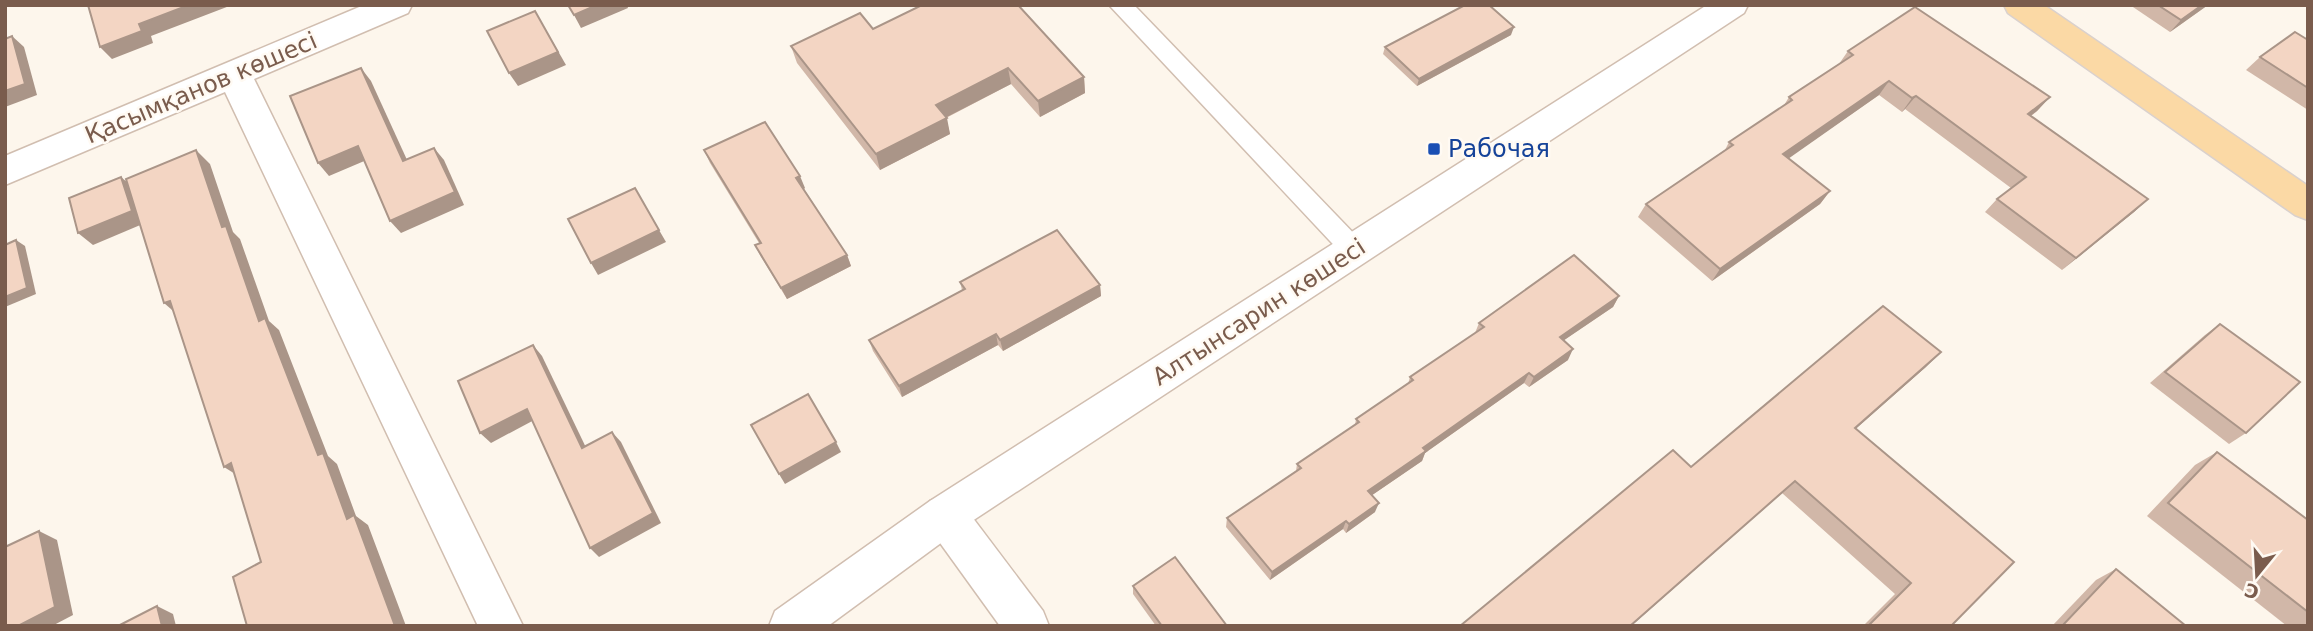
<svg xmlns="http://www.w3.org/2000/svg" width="2313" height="631" viewBox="0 0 2313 631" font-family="'DejaVu Sans',sans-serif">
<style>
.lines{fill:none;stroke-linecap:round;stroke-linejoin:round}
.service-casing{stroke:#d1beb0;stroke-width:3}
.minor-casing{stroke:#d1beb0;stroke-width:3}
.tertiary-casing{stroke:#d1beb0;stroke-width:3}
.primary-casing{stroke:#dad1cd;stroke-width:3}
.service{fill:#fff;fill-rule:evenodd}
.minor{fill:#fff;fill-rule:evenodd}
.tertiary{fill:#fff;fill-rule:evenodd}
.primary{fill:#fbd9a5;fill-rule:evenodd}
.wall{fill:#d1b7a8}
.shaded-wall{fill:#aa9588}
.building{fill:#f3d5c3;stroke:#aa9588;stroke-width:2}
.transit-dot{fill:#1a4fb4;stroke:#fffaf3;stroke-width:2.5}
.labels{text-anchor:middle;stroke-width:5;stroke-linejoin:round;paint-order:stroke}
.street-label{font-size:24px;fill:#7a5c4d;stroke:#fffaf3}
.transit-label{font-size:24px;fill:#164399;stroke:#fffaf3;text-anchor:start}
</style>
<rect width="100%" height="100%" fill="#fdf6ec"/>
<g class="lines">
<defs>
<polygon id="service" points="1109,5 1134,5 1363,243 1367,250 1363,257 1354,260 1345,257"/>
<g id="minor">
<polygon points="364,5 412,5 408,13 254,79 523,626 478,626 225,92 5,185 5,156"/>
<polygon points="945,495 960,501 1043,611 1049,626 1000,626 930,529 924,515 930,501"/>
</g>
<polygon id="tertiary" points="1707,5 1748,5 1744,13 960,529 828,626 769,626 775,611 930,501"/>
<polygon id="primary" points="2004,5 2044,5 2308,186 2308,220 2295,215 2008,13"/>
</defs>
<!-- service casing -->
<use href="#service" class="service-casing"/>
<!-- minor casing -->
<use href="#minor" class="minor-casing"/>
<!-- tertiary casing -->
<use href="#tertiary" class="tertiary-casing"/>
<!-- primary casing -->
<use href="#primary" class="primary-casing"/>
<!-- service -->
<use href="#service" class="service"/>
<!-- minor -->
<use href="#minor" class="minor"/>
<!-- tertiary -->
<use href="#tertiary" class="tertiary"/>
<!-- primary -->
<use href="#primary" class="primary"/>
</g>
<!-- wall -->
<g class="wall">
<polygon points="2130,5 2208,5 2170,32"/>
<polygon points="873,29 1084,77 1085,93 1040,117 1011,84 946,118 950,134 880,170 797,63 791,46"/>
<polygon points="1511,35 1417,86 1383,54 1385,47"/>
<polygon points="2308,40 2308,110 2246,70 2260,57"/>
<polygon points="1848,51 2050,97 2037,111 2031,116 2148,199 2134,212 2062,270 1985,212 1997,199 2011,188 1905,109 1902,112 1879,95 1788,158 1830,191 1820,204 1712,281 1638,217 1646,204 1725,150 1729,142 1783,107 1789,97 1839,64"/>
<polygon points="704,150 805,188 804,189 847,255 851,266 787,299 761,257 755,245 759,243 710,163"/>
<polygon points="960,282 1100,285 1101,296 1003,351 998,345 902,397 873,351 869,340 962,290"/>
<polygon points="1619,296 1613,307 1564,340 1568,360 1529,387 1524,383 1425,453 1422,461 1372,495 1375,512 1346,533 1343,529 1270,580 1226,527 1227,518 1296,471 1297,464 1355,425 1356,419 1408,384 1410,377 1475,333 1479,323"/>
<polygon points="2220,324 2246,433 2229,444 2150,383 2205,335"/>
<polygon points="1927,366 1856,428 1951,626 1863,626 1895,594 1782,493 1631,626 1460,626"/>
<polygon points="2217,452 2308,520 2308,626 2287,626 2147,516 2195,465"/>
<polygon points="2116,569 2186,626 2052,626 2096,580"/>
<polygon points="1133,586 1227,626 1156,626 1133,594"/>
</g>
<!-- shaded-wall -->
<g class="shaded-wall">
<polygon points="189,5 232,5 151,36 153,43 112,59 100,47 139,24"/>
<polygon points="597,5 627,5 628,8 581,28 574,15"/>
<polygon points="2202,5 2208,5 2170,32 2181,20"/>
<polygon points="535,11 566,65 518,86 509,73"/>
<polygon points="1514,27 1511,35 1417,86 1419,79"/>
<polygon points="12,36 24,47 37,95 5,107 5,91"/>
<polygon points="361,68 371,81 413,173 403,161"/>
<polygon points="1008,68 1011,84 939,121 936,105"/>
<polygon points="1084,77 1085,93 1040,117 1038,101"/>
<polygon points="1889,81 1879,95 1775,168 1783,154"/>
<polygon points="1916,96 1905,109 1902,112 1912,98"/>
<polygon points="2050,97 2037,111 2016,127 2028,114"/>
<polygon points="947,118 950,134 880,170 876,154"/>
<polygon points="358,146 369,159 329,176 318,163"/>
<polygon points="434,148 444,160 464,205 401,233 390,221"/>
<polygon points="196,150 210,164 233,232 240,239 269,321 279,330 328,456 337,464 356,516 368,525 406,626 395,626 318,455 259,321 222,227"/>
<polygon points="800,176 805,188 801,190 796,178"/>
<polygon points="121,177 135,189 145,223 93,245 78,233"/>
<polygon points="1830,191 1820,204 1712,281 1720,269"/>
<polygon points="2148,199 2134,212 2062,270 2076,258"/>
<polygon points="659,230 666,242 598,275 591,263"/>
<polygon points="16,240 25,246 36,294 5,307 5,297"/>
<polygon points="847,255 851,266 787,299 781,288"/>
<polygon points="1100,285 1101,296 1003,351 1000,340"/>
<polygon points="1619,296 1613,307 1554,347 1560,337"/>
<polygon points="170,301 179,316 164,303"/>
<polygon points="996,334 998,345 902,397 899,386"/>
<polygon points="533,345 542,356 591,458 582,448"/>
<polygon points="1573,349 1568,360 1529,387 1534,377"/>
<polygon points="1941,352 1927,366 1842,441 1855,428"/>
<polygon points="1529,373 1524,383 1425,453 1422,461 1365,500 1368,491 1423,448"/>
<polygon points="527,409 536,419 491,443 480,433"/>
<polygon points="612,432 621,442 661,523 599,557 590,548"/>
<polygon points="836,442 841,452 785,484 779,474"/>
<polygon points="231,463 240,477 224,467"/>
<polygon points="1795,481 1631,626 1630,626"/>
<polygon points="1379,503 1375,512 1346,533 1349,524"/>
<polygon points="1346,521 1343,529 1270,580 1272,572"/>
<polygon points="39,531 57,540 73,615 52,626 18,626"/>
<polygon points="157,606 173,614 176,626 162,626"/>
</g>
<!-- building -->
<g class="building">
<polygon points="88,5 189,5 139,24 142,31 100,47"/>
<polygon points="568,5 597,5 574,15"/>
<polygon points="922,5 1018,5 1084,77 1038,101 1008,68 936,105 947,118 876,154 791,46 860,13 873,29"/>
<polygon points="1465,5 1489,5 1514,27 1419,79 1385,47"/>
<polygon points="2158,5 2202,5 2181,20"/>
<polygon points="1915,7 2050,97 2028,114 2148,199 2076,258 1997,199 2026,177 1916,96 1912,98 1889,81 1783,154 1830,191 1720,269 1646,204 1733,145 1729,142 1792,100 1789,97 1853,55 1848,51"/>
<polygon points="535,11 558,52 509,73 487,31"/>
<polygon points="2295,32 2308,40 2308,88 2260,57"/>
<polygon points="12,36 25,84 5,91 5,39"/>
<polygon points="361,68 403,161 434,148 455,192 390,221 358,146 318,163 290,96"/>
<polygon points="765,122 800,176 796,178 847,255 781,288 755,245 761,243 704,150"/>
<polygon points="196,150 222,227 226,226 259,321 265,318 318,455 323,453 347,519 354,515 395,626 247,626 233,577 261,562 231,463 224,467 170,301 164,303 126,179"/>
<polygon points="121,177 132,211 78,233 69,198"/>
<polygon points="635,188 659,230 591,263 568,219"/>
<polygon points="1057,230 1100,285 1000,340 996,334 899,386 869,340 965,289 960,282"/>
<polygon points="16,240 27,288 5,297 5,245"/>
<polygon points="1574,255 1619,296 1560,337 1573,349 1534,377 1529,373 1423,448 1426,451 1368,491 1379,503 1349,524 1346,521 1272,572 1227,518 1301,468 1297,464 1359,422 1356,419 1413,380 1410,377 1484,327 1479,323"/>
<polygon points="1883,306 1941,352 1855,428 2014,562 1951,626 1868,626 1911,583 1795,481 1630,626 1460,626 1673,450 1691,467"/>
<polygon points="2220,324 2300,382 2246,433 2165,372"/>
<polygon points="533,345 582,448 612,432 653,513 590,548 527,409 480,433 458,381"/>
<polygon points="808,394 836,442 779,474 751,425"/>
<polygon points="2217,452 2308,520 2308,612 2168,503"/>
<polygon points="39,531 55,607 18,626 5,626 5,547"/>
<polygon points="1175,557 1227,626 1162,626 1133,586"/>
<polygon points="2116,569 2186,626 2062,626"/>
<polygon points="157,606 162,626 118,626"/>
</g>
<!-- markers -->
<rect class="transit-dot" x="1427" y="142" width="14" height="14" rx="3.5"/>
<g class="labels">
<!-- street labels -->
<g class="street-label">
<text transform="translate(201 88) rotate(-23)" y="8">Қасымқанов көшесі</text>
<text transform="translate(1259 312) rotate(-33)" y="8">Алтынсарин көшесі</text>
</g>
<!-- transit labels -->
<g class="transit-label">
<text x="1448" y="157">Рабочая</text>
</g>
</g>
<!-- border -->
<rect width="2313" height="631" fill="none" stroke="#7a5c4d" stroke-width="14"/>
<!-- north arrow -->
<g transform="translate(2257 575) rotate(198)" stroke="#fffaf3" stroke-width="5" paint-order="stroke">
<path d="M0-5L12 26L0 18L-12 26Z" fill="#7a5c4d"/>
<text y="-10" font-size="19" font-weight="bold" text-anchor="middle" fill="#7a5c4d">С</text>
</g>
</svg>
